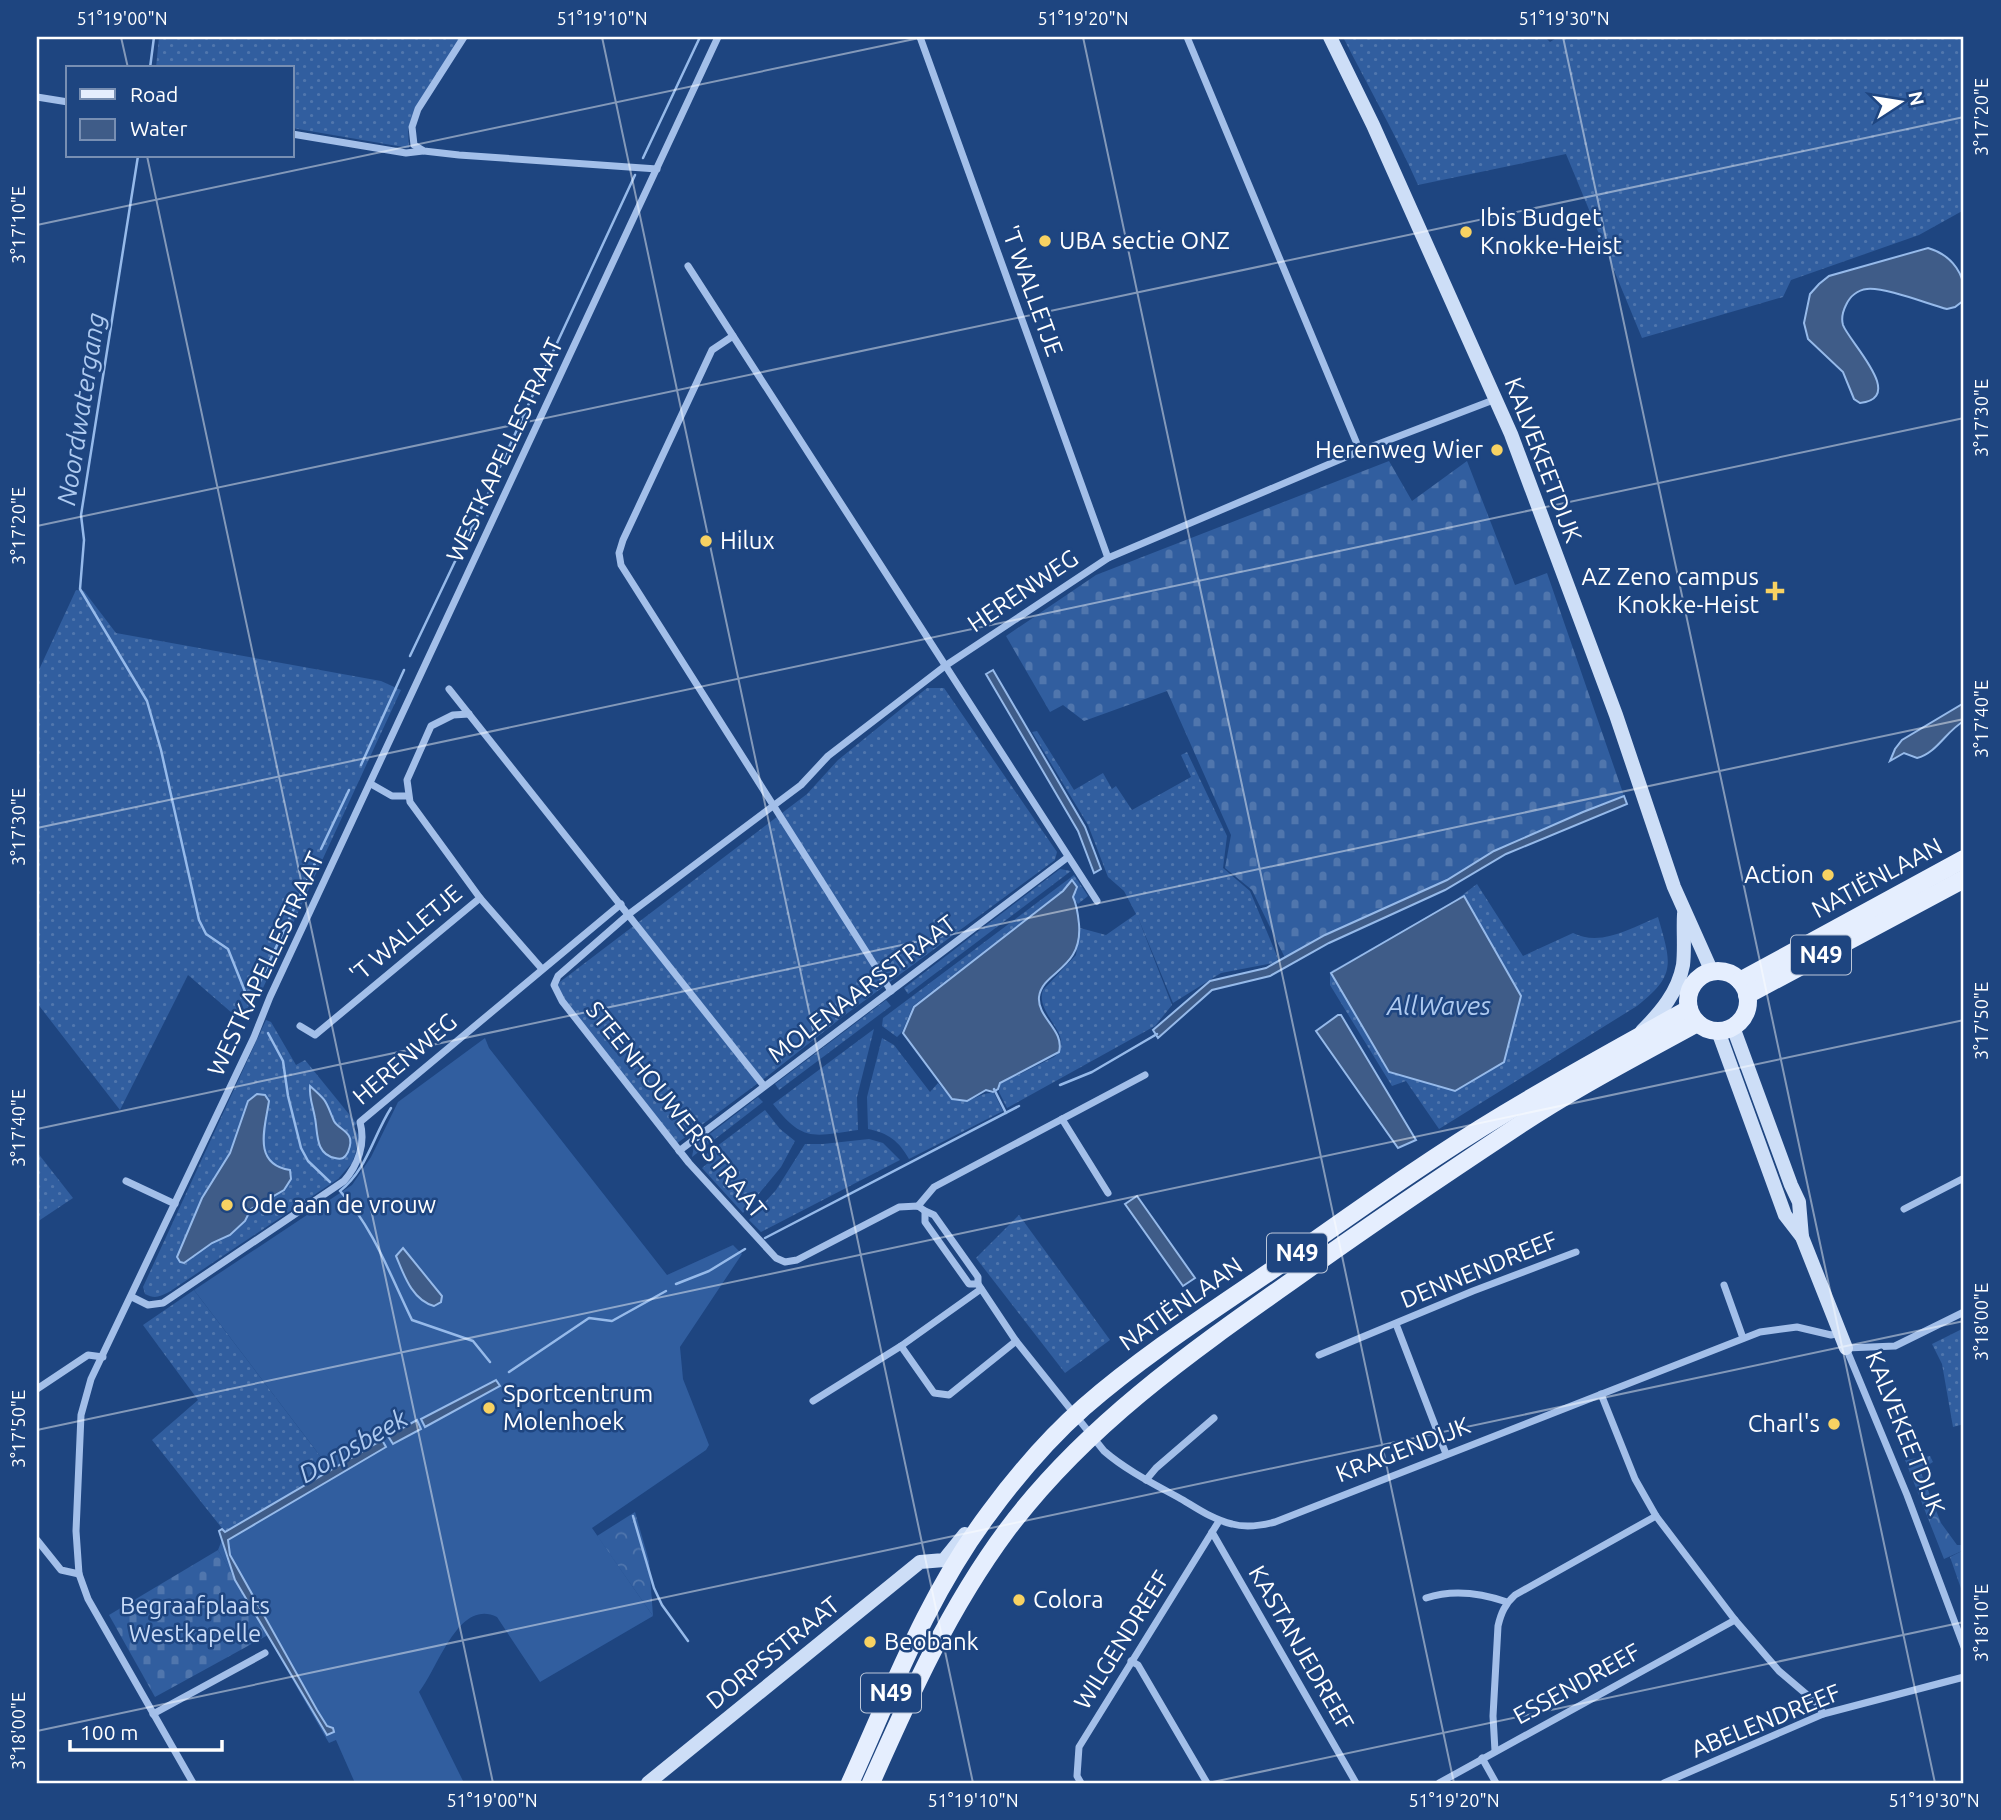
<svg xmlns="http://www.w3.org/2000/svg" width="2001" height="1820" viewBox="0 0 2001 1820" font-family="Ubuntu,sans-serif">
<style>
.grass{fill:url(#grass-dots)}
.forest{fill:url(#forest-crowns)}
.cemetery{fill:url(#cemetery-stones)}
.garden{fill:#315e9f}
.water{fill:#3f5c88;stroke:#96baea;stroke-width:2}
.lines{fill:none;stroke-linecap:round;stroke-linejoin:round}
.stream{stroke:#96baea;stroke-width:2.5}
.street{stroke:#a3bfe9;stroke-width:7}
.secondary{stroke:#cddef7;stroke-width:14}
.primary{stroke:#e5eefe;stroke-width:18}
.ticks{fill:none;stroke:#fff;stroke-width:2;stroke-opacity:0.45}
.poi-dot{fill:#f8d262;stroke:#1e4580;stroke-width:2.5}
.labels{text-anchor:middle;stroke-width:5;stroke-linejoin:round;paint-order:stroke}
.shield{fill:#1e4580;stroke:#bcc7d9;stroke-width:2}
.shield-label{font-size:23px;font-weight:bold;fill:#fff}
.poi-label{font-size:24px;fill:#fff;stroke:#1e4580;text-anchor:start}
.street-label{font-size:24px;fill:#fff;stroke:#1e4580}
.park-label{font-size:24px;fill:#c7daf7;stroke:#1e4580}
.water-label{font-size:26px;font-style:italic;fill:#aecaf0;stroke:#1e4580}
.neatline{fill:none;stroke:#fff;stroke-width:2.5}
.ticks-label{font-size:18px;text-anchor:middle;fill:#fff}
</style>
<defs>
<pattern id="grass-dots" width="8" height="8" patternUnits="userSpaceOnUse" patternTransform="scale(1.75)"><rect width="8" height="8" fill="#315e9f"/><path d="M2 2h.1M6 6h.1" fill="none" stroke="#5076ad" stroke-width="1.8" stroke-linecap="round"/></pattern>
<pattern id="forest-crowns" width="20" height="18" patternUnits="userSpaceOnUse" patternTransform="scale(1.75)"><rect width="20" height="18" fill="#315e9f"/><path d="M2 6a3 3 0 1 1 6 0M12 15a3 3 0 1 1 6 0" fill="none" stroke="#5076ad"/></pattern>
<pattern id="cemetery-stones" width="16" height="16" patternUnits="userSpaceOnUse" patternTransform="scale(1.75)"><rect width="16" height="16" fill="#315e9f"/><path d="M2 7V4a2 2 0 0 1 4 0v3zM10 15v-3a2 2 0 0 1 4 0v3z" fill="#5076ad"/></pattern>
</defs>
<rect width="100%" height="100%" fill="#1e4580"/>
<!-- grass -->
<g class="grass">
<polygon points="159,37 461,37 413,115 408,129 409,148 292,128 292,68 156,68"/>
<path d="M1343 37H1545L1550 42 1558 37H1964V210L1919 235 1791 280 1783 297 1642 338 1566 154 1418 185C1396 135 1368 86 1343 37Z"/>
<polygon points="76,590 84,591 116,633 381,681 401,690 263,988 239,1019 188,975 120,1110 37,1003 37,674"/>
<polygon points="927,688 944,688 1057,852 1055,860 841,1018 769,1075 672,1147 552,988 807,794 838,760"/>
<path d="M1037 731 1074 790 1103 773 1112 789 1116 786 1132 810 1191 777 1181 755 1187 752 1227 836 1223 868 1250 891 1277 956 1278 962 1221 973 1173 1003 1137 915 1172 1005 1155 1026 1007 1108 999 1092 1000 1084 1054 1057C1078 1036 1034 1015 1043 990L1076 955 1080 928 1106 935 1136 914 1124 891 1108 877 1088 825 1032 732Z"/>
<polygon points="1060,869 1071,871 908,994 904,988"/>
<polygon points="1074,875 1088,896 1078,904 1073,898 1077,887 1072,880 1063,890 913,1006 902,1032 897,1037 882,1026 883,1018"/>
<path d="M1477 884 1523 956 1573 933C1601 947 1631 928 1658 917 1671 963 1677 975 1637 1006L1439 1129 1406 1081 1392 1086 1330 985V972L1453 902Z"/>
<polygon points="886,1000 891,1006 779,1090 775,1084"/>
<path d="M266 1020 271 1022 296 1065 305 1060 357 1124 353 1127 359 1136 358 1146 352 1163 338 1179 169 1292C159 1297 155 1299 145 1294L143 1287Z"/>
<path d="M874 1029 857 1097 858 1130C814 1136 803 1143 773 1104Z"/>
<path d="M882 1038 894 1045 930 1092 938 1083 952 1100C975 1104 977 1092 994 1093L1003 1111 909 1159C899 1141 888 1133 868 1129L867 1097Z"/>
<polygon points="758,1097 763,1102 692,1157 694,1146"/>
<polygon points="765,1110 780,1129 795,1141 781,1167 743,1213 702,1168 708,1163 704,1156"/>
<polygon points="869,1139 883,1143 900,1160 761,1232 749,1220 776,1190 805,1144 823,1144"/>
<polygon points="37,1152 73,1198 37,1222"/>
<polygon points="1019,1215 1110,1340 1065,1373 976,1258"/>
<polygon points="194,1290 330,1469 225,1532 152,1440 198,1400 143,1325"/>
<polygon points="1964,1328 1964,1424 1953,1427 1942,1364 1932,1344"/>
<polygon points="1964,1550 1964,1597 1950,1557"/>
</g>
<!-- forest -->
<g class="forest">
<polygon points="1930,1456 1933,1462 1920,1470 1941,1523 1957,1545 1964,1545 1964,1550 1944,1559 1905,1460"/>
<polygon points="635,1512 649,1561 653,1616 597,1536"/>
</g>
<!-- cemetery -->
<g class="cemetery">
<polygon points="1389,461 1412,501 1467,461 1515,585 1547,573 1624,796 1583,812 1494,851 1447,880 1325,935 1285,958 1252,890 1225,868 1231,835 1167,691 1084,721 1063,705 1050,712 1006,636 1096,575"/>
<polygon points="218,1550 268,1635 155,1697 109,1615"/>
</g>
<!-- garden -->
<path class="garden" d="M485 1038 489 1048 667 1275 733 1245 742 1254 680 1347 683 1379 709 1445 706 1450 592 1528 653 1616 540 1682 497 1617C458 1598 438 1669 419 1692L464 1783H355L336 1740 329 1743 326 1738 218 1550 225 1532 330 1469 194 1290 352 1185 371 1157 398 1102Z"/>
<!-- water -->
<g class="water">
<path d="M1928 248C1952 255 1968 276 1963 301L1955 307 1947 309C1928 304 1885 287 1867 289 1858 290 1850 296 1846 305 1843 311 1841 318 1843 325 1849 342 1907 398 1860 403L1854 399 1843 372 1808 339 1804 323 1810 294 1819 284 1829 276Z"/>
<polygon points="993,670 1085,827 1101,869 1094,873 1078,831 986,674"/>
<path d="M1964 703V721C1946 731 1937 753 1917 758L1904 753 1890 761 1895 749 1902 740Z"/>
<polygon points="1624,796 1627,804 1506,854 1445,890 1329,943 1270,976 1212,990 1158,1038 1153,1030 1210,981 1266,968 1325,935 1447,880 1494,851 1583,812"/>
<path d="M1072 880 1077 887 1073 897C1077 905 1078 914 1079 924 1083 970 1042 971 1039 997 1037 1018 1065 1030 1059 1052L1000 1083 998 1089 993 1092 986 1090 967 1101 952 1099 903 1033 914 1007 1063 891Z"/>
<polygon points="1464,896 1521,996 1504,1062 1455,1091 1389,1072 1331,973"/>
<polygon points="1338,1015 1341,1015 1416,1140 1398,1148 1316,1031"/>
<path d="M310 1086C328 1102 325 1100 334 1121 337 1127 346 1130 349 1136 352 1141 350 1147 348 1152 345 1158 342 1160 335 1158 315 1154 318 1133 315 1118 313 1106 309 1098 310 1086Z"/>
<path d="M257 1094 265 1095 269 1101C265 1128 252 1164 290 1170L291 1179 284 1190 251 1209 245 1221 230 1235 212 1243 184 1263 180 1262 177 1257 202 1198 230 1153 248 1101Z"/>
<polygon points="1137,1196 1195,1278 1183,1286 1125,1204"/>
<path d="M403 1248 442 1296 441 1302 434 1306C412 1300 404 1275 396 1256Z"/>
<polygon points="496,1380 500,1386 425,1427 421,1419"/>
<polygon points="417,1420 421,1429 393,1444 388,1436"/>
<polygon points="382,1440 386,1447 228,1540 230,1555 238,1569 317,1710 327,1726 333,1728 334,1732 327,1735 235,1580 219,1531 222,1529 225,1532"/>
</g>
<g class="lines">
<!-- stream -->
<g class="stream">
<polyline points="150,68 154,37"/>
<polyline points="138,156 81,515 84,540 80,589 147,701 161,750 199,920 206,934 228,949 250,1004"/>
<polyline points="643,158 700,37"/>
<polyline points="551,356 635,175"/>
<polyline points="500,467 546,366"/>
<polyline points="465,541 493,484"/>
<polyline points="410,656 459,553"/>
<polyline points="361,765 404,670"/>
<polyline points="321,849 349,790"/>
<polyline points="259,984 317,859"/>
<polyline points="268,1033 283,1061 288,1096 301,1148 308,1161 330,1182"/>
<polyline points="1060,1085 1092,1072 1157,1034"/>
<polyline points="994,1089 1006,1113"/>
<path d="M391 1108C373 1136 367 1170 340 1191 373 1227 391 1277 412 1320L473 1341 490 1362"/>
<polyline points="765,1238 1019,1106"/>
<polyline points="676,1284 709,1271 745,1249"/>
<polyline points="509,1372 589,1318 612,1321 666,1291"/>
<polyline points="633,1516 654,1588 662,1605 688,1641"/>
</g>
<!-- street -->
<g class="street">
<polyline points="464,37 418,109 412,127 414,145 424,151 459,155 657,169"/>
<polyline points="920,37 1108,558"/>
<polyline points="1187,37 1360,451"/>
<polyline points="37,97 68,102"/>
<polyline points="292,134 406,153 423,151"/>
<polyline points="688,266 1097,901"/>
<polyline points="733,336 712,350 623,540 619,553 621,565 891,991"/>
<polyline points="449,689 764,1086"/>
<polyline points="371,784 392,796 408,796"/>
<polyline points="480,898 542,969"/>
<polyline points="300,1026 315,1035 480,898 410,802 407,780 431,726 453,715 469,714"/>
<polyline points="1062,1119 1108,1193"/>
<polyline points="679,1151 1068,857"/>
<polyline points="126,1181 175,1204"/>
<polyline points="918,1206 934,1187 1145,1075"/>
<polyline points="1904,1209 1964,1178"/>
<path d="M925 1211 934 1215 978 1277V1284L1016 1341 1104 1451C1127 1471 1156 1485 1183 1500 1198 1509 1214 1520 1232 1524 1246 1528 1260 1526 1275 1522L1760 1332 1797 1327 1831 1335 1840 1333"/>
<polyline points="978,1284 969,1284 925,1222 925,1211 918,1206 899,1207 797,1260 785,1262 776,1258 689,1163 562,1001 554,985 558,976 629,914 801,785 828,756 945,666 1108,558 1360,451 1496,399"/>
<polyline points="1724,1285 1743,1338"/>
<path d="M132 1297 148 1305 163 1303 344 1181C358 1165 366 1144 360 1122L621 904"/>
<polyline points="1964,1312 1895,1346 1846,1348 1907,1495 1964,1647"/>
<polyline points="1396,1324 1446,1454"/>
<polyline points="901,1346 981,1289"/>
<polyline points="1319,1355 1473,1291 1576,1252"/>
<polyline points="37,1389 88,1355 103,1357"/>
<polyline points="1601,1394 1635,1479 1656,1516 1735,1620 1779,1671 1819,1705 1823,1714"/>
<polyline points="813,1401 901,1346 934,1393 949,1395 1016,1341"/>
<polyline points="1146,1480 1156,1468 1214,1418"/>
<polyline points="1212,1532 1356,1783"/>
<polyline points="37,1540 61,1570 79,1574"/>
<path d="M1426 1598C1453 1589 1481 1593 1507 1602"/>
<polyline points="1131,1661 1138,1665 1207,1783"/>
<polyline points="153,1714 265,1653"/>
<path d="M1495 1751 1493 1716 1498 1626C1501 1613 1505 1604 1515 1595L1656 1516"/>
<polyline points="1482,1758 1496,1783"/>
<polyline points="193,1783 88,1599 79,1574 76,1531 81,1415 91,1379 254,1037 270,997 718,37"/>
<polyline points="1081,1783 1077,1776 1079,1747 1219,1521"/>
<polyline points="1439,1783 1735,1620"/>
<polyline points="1664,1783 1823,1714 1964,1677"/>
</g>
<!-- secondary -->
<g class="secondary">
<polyline points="1330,37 1373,125 1511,434 1616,715 1674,887 1712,972"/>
<polyline points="1733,1027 1791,1185 1799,1202 1802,1237"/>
<path d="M1642 1031C1661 1012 1678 992 1683 965 1685 949 1683 931 1684 914"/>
<polyline points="1718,1031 1785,1215 1802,1237 1846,1348"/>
<polyline points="648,1783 920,1562 944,1560 965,1534"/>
</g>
<!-- primary -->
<g class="primary">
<circle cx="1718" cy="1001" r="30"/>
<polyline points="1740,981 1964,859"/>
<polyline points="1747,995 1964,879"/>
<path d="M850 1783C892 1690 928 1594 990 1512 1018 1474 1049 1438 1084 1407 1146 1353 1217 1308 1284 1262 1357 1211 1429 1159 1504 1114 1565 1077 1627 1043 1689 1009"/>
<path d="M871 1783C910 1695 949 1608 1007 1530 1084 1427 1189 1353 1293 1280 1365 1228 1438 1179 1512 1130 1571 1090 1635 1057 1697 1023"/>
</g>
</g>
<!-- ticks -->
<path class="ticks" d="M121 37 128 68M602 37 973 1783M1083 37 1454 1783M1563 37 1935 1783M147 156 493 1783M37 225 924 37M37 526 1964 117M37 828 1964 418M37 1129 1964 719M37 1430 1964 1020M37 1731 1964 1321M1208 1783 1964 1622"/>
<!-- markers -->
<g class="poi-dot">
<circle cx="1466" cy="232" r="7"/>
<circle cx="1045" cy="241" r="7"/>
<circle cx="1497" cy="450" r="7"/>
<circle cx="706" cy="541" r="7"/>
<path d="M1771.5 580.5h7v7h7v7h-7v7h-7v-7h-7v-7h7z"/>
<circle cx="1828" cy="875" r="7"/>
<circle cx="227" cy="1205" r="7"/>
<circle cx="489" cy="1408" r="7"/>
<circle cx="1834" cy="1424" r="7"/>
<circle cx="1019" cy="1600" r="7"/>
<circle cx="870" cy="1642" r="7"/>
</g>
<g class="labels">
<!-- shield labels -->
<g class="shield">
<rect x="1791" y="935.5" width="60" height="39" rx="5"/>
<rect x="1267" y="1233.5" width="60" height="39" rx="5"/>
<rect x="861" y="1673.5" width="60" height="39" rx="5"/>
</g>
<g class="shield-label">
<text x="1821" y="963">N49</text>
<text x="1297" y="1261">N49</text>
<text x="891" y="1701">N49</text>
</g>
<!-- poi labels -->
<g class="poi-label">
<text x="1480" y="226">Ibis Budget<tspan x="1480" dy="28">Knokke-Heist</tspan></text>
<text x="1059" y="249">UBA sectie ONZ</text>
<text x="1483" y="458" text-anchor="end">Herenweg Wier</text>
<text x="720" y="549">Hilux</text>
<text x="1759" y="585" text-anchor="end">AZ Zeno campus<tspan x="1759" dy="28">Knokke-Heist</tspan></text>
<text x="1814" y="883" text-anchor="end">Action</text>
<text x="241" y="1213">Ode aan de vrouw</text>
<text x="503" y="1402">Sportcentrum<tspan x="503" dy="28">Molenhoek</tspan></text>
<text x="1820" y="1432" text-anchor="end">Charl's</text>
<text x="1033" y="1608">Colora</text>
<text x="884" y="1650">Beobank</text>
</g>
<!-- street labels -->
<g class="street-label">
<text transform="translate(1032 291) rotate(70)" y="8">'T WALLETJE</text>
<text transform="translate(505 450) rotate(-65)" y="8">WESTKAPELLESTRAAT</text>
<text transform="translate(1543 460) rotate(69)" y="8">KALVEKEETDIJK</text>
<text transform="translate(1023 591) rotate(-34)" y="8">HERENWEG</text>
<text transform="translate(1877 878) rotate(-28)" y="8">NATIËNLAAN</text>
<text transform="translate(406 934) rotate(-40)" y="8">'T WALLETJE</text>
<text transform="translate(266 964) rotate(-65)" y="8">WESTKAPELLESTRAAT</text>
<text transform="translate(862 989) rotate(-37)" y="8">MOLENAARSSTRAAT</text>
<text transform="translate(405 1059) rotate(-40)" y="8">HERENWEG</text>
<text transform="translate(676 1110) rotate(51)" y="8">STEENHOUWERSSTRAAT</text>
<text transform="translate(1479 1270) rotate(-22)" y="8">DENNENDREEF</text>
<text transform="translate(1181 1304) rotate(-35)" y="8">NATIËNLAAN</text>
<text transform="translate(1905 1433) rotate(68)" y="8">KALVEKEETDIJK</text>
<text transform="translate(1403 1450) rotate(-21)" y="8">KRAGENDIJK</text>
<text transform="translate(1122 1640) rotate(-58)" y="8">WILGENDREEF</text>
<text transform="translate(1301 1648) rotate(60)" y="8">KASTANJEDREEF</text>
<text transform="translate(773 1653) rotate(-39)" y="8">DORPSSTRAAT</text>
<text transform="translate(1577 1684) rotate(-29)" y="8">ESSENDREEF</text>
<text transform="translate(1766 1721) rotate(-22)" y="8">ABELENDREEF</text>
</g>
<!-- park labels -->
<g class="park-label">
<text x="195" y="1614">Begraafplaats<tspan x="195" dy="28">Westkapelle</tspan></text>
</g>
<!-- water labels -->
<g class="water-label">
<text transform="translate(81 409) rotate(-81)" y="9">Noordwatergang</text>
<text x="1439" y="1015">AllWaves</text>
<text transform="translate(353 1446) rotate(-30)" y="9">Dorpsbeek</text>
</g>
</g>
<!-- border -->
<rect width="2001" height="1820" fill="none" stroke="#1e4580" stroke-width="77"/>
<!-- legend -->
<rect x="66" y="66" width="228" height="91" fill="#1e4580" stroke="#788fb3" stroke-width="2"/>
<rect x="80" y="89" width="35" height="10" fill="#e5eefe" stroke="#788fb3" stroke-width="2"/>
<text x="130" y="102" font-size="21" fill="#ffffff">Road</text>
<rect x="80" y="119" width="35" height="21" fill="#3f5c88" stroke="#788fb3" stroke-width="2"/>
<text x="130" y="136" font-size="21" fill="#ffffff">Water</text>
<!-- north arrow -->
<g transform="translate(1900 102) rotate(78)" stroke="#1e4580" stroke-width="5" paint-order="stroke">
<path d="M0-5L12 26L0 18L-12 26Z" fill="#ffffff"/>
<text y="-10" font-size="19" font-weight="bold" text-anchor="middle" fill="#ffffff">N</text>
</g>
<!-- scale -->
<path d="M70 1740v10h152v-10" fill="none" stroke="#ffffff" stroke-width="3.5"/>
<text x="80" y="1740" font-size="21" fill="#ffffff" stroke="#1e4580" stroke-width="5" paint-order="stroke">100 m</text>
<rect x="38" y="38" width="1924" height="1744" class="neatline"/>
<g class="ticks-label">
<text x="122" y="25">51°19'00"N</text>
<text x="602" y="25">51°19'10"N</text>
<text x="1083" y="25">51°19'20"N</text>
<text x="1564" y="25">51°19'30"N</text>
<text transform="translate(1982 117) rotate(-90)" y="6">3°17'20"E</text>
<text transform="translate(19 225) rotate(-90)" y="6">3°17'10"E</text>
<text transform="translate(1982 418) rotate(-90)" y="6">3°17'30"E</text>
<text transform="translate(19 526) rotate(-90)" y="6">3°17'20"E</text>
<text transform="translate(1982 719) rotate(-90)" y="6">3°17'40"E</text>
<text transform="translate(19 827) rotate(-90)" y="6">3°17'30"E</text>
<text transform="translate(1982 1021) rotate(-90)" y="6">3°17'50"E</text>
<text transform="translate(19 1128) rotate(-90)" y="6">3°17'40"E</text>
<text transform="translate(1982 1322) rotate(-90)" y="6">3°18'00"E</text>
<text transform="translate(19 1429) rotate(-90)" y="6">3°17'50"E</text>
<text transform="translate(1982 1623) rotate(-90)" y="6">3°18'10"E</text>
<text transform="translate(19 1731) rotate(-90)" y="6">3°18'00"E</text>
<text x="492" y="1807">51°19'00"N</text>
<text x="973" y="1807">51°19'10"N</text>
<text x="1454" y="1807">51°19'20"N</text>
<text x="1934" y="1807">51°19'30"N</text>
</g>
</svg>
